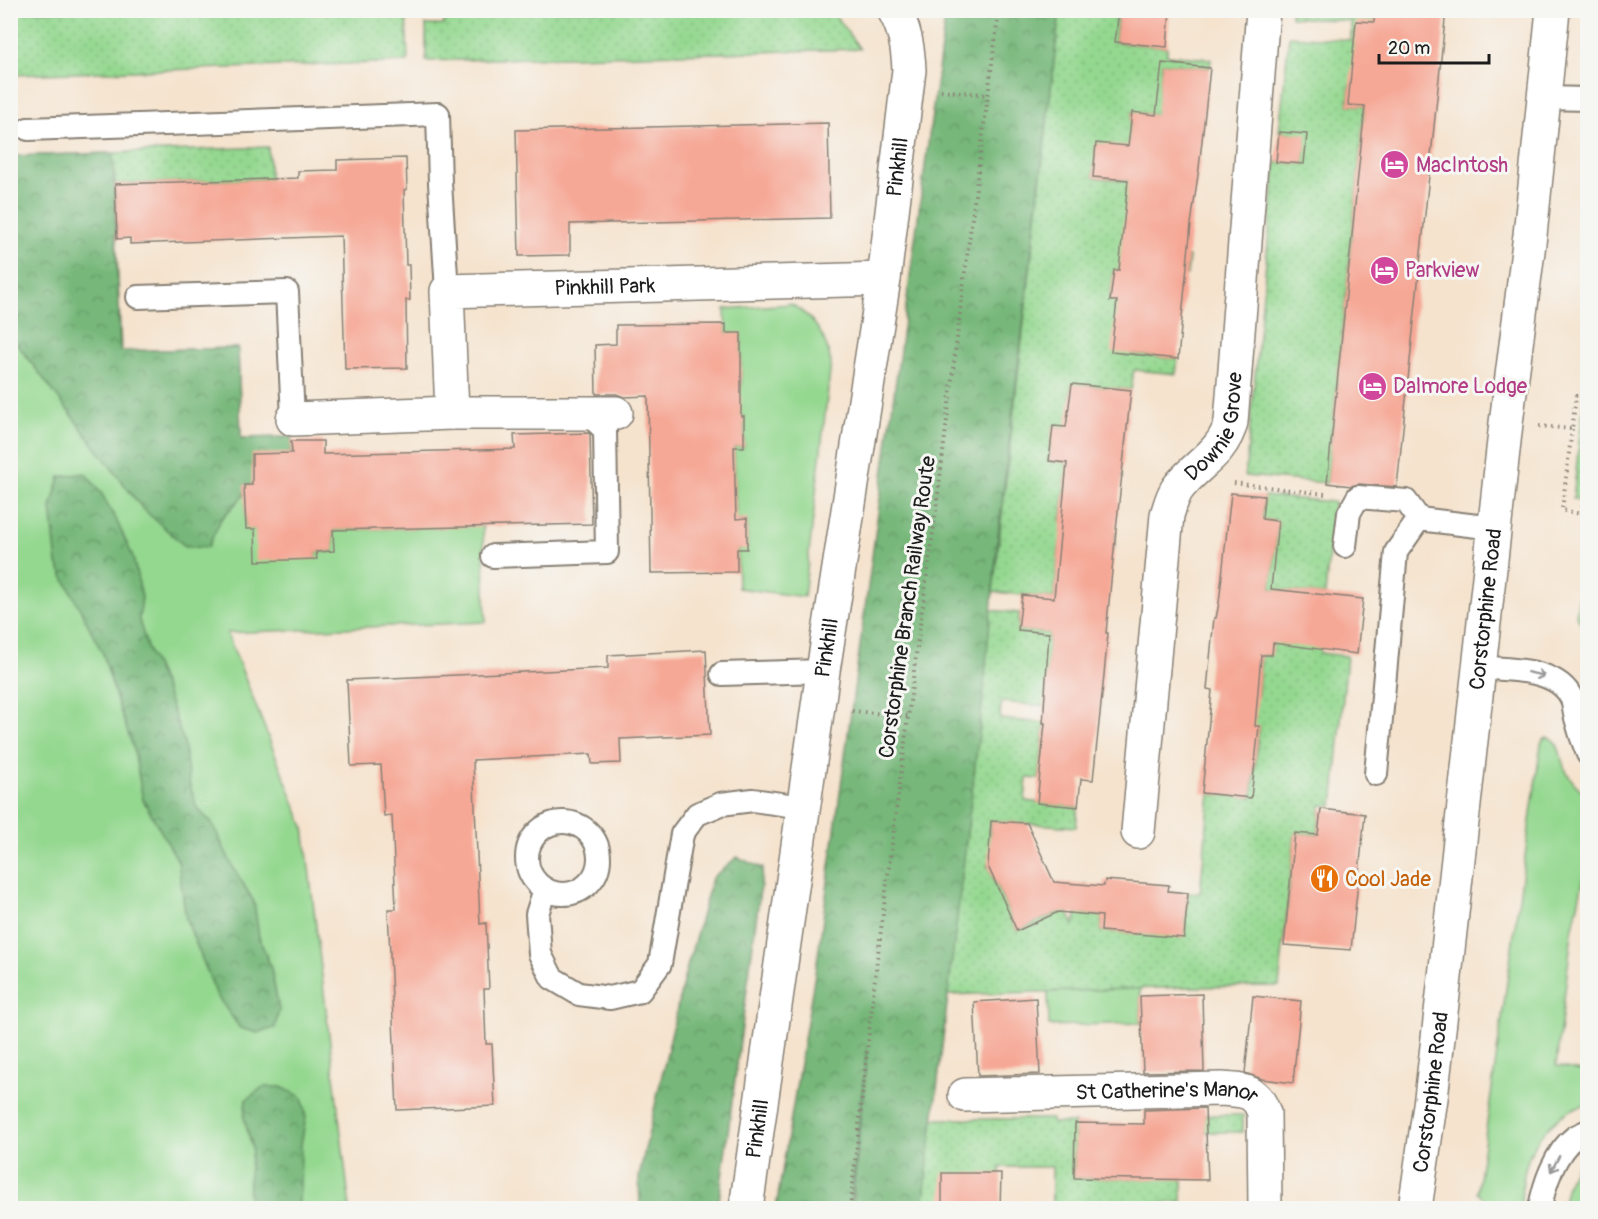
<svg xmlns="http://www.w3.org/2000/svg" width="1598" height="1219" viewBox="0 0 1598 1219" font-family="Pangolin,sans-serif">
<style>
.grass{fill:#94d890;stroke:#587a56;stroke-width:1.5}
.forest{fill:url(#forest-crowns);stroke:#4a6a4b;stroke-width:1.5}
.park{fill:url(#park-tufts);stroke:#587a56;stroke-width:1.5}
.garden{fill:url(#garden-dots);stroke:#587a56;stroke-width:1.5}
.building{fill:#f6a896}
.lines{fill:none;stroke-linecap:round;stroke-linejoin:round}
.service-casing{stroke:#888075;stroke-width:26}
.minor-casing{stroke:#888075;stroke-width:36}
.primary-casing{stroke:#888075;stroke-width:36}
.path{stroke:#888075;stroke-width:4;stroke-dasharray:1.5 4.5;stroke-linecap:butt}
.service{stroke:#fff;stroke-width:22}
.minor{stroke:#fff;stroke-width:33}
.primary{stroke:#fff;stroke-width:33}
.oneway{stroke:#999}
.labels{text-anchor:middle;stroke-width:6;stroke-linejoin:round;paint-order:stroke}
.hotel-label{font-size:21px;fill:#b23c85;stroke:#f6f6f2;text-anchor:start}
.street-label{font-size:21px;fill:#1c1c1c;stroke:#f6f6f2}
.food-label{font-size:21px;fill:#c56008;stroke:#f6f6f2;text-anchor:start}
</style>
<defs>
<pattern id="forest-crowns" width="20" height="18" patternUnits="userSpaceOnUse" patternTransform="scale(1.5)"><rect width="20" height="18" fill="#77b87a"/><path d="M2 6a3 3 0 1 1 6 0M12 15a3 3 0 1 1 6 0" fill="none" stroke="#619563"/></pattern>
<pattern id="park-tufts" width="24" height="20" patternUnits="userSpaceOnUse" patternTransform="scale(1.5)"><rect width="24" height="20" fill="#94d890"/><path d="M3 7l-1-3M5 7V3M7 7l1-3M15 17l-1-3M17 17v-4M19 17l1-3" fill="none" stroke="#7fb97c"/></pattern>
<pattern id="garden-dots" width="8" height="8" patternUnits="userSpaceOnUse" patternTransform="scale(1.5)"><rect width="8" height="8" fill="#94d890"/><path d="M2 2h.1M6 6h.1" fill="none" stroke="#7fb97c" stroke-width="1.8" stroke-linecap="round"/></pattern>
</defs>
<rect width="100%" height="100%" fill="#f6f6f2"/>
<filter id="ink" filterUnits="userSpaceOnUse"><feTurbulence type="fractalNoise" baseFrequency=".0167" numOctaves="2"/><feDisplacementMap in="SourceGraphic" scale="12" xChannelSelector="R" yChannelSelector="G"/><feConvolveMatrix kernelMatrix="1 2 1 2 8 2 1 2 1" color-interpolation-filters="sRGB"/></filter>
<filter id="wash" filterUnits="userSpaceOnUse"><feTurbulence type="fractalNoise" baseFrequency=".008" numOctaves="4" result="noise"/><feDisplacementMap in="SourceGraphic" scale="24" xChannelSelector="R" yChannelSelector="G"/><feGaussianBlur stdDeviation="1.35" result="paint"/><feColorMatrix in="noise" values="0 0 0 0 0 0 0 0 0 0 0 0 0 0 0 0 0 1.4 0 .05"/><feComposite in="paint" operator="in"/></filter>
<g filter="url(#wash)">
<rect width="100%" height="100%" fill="#f5e3ce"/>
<!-- grass -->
<g class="grass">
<polygon points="113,153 121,351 238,348 241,438 292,437 292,453 252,455 252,485 245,485 246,528 255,529 316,559 316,552 334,551 333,530 483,526 486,622 227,633 304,827 350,1208 11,1208 10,156"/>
<path d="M791 304C815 318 826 336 831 363L804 597 738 588 737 549 747 548V519H736L734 447H744V416H733L741 386V334L726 333 725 309Z"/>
<path d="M1547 737C1561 740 1560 759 1565 769 1570 780 1578 788 1587 795V871L1585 872 1572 932 1556 1066 1587 1072V1104C1558 1111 1534 1137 1526 1166 1522 1179 1522 1195 1520 1208H1491L1492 1205 1477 1193 1541 744 1543 739Z"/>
<polygon points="1140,988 1141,1023 1049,1026 1048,992"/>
<path d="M1587 1153V1208H1562C1566 1185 1570 1170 1587 1153Z"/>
</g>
<!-- forest -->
<g class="forest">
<polygon points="946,11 1060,11 998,537 983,699 923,1208 852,1208 867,1048 850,1208 776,1208 818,955"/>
<polygon points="113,153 120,351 238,348 241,438 292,437 292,453 252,485 245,485 245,494 221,519 208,547 186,547 142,508 11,336 11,156"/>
<polygon points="85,473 100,491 115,517 133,557 142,597 139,620 147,647 165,688 184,743 189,782 197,808 212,823 233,867 254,902 259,937 271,968 279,1010 275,1028 257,1033 240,1028 217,996 186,919 178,861 143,800 134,750 117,701 103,654 57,564 51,507 60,477"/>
<polygon points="737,857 763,868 718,1208 640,1208 639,1176 684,978 712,878"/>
<polygon points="263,1087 281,1087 302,1097 306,1117 301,1144 300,1189 298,1208 248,1208 249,1174 252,1148 244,1118 246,1100"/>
</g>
<!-- park -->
<g class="park">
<polygon points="1587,367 1587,499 1573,499"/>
<polygon points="1587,549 1587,627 1584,628 1576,615"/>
</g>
<!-- garden -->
<g class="garden">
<polygon points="10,11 406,11 408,62 11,75"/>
<polygon points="443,11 755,10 758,14 764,11 832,11 860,49 426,61 426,25 444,25"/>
<polygon points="1060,11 1118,11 1115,42 1167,47 1167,55 1211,59 1210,68 1162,63 1157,115 1132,112 1129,142 1135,147 1096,144 1093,177 1148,183 1141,252 1189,257 1187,275 1114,270 1110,300 1135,303 1131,354 1178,359 1176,374 1134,370 1131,390 1072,384 1070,396 1075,428 1053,426 1049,461 1072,463 1122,474 1122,478 1066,473 1061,524 1116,530 1114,552 1059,547 1054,598 993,592"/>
<polygon points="1291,11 1410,11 1410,16 1375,12 1371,61 1350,84 1348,105 1365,106 1327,483 1245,476 1276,162 1304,164 1306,135 1279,132 1289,36 1351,40 1351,21 1291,17"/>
<polygon points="268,147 270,179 115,184 113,153"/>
<polygon points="1264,496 1334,502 1325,595 1271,589 1278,521 1229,516 1230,510 1263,513"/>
<polygon points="991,610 1019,613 1018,630 1049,633 1046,698 1101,703 1100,711 1001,702 1000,719 1045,723 1039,779 1027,778 1025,801 1078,807 1076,827 991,821 990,837 1019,839 1019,849 987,864 1017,931 1066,909 1074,925 1083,884 1087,884 1084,914 1102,916 1101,931 1184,937 1188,893 1200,893 1210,794 1252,798 1259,727 1245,725 1258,694 1261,655 1271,655 1273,641 1323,614 1320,653 1347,656 1333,806 1321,805 1318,835 1295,833 1279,986 1190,987 948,995 983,699"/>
<rect x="1188" y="1115" width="55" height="17"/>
<polygon points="933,1119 1052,1119 1052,1123 1075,1123 1074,1178 1182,1179 1182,1202 1052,1207 1052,1167 1001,1167 1000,1173 942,1208 923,1208"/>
</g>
<g id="blocks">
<!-- building -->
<g class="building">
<polygon points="1119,10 1170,10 1167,47 1115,42"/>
<polygon points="1410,10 1446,10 1397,487 1359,484 1351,486 1327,483 1365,106 1348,105 1356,21 1374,22 1375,12 1410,16"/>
<polygon points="1162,63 1210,68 1199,168 1191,224 1178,359 1111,352 1117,301 1110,301 1114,270 1119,270 1128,180 1093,177 1096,143 1128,146 1132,112 1156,115"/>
<polygon points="828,123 830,218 570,224 570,255 519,256 516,130"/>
<polygon points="1279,132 1307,134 1304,164 1276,162"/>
<polygon points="406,158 407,189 404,190 406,265 409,265 410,300 406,300 407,368 345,369 341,236 130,244 130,238 117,239 115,184 298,178 298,171 337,170 337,160"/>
<polygon points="726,324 726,333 741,333 741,416 744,416 744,447 734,447 736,519 747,518 747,549 737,549 737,572 651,573 648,396 625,397 616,394 596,394 595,345 616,344 616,325"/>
<polygon points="1072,384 1131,390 1116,530 1106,633 1108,633 1103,685 1093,780 1081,779 1078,807 1037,803 1045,723 1043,723 1049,633 1018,630 1022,595 1054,598 1067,463 1049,461 1053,426 1066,427"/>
<polygon points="588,433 590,434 592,524 333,530 334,551 316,552 317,559 256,561 255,529 246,529 244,485 252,485 252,454 292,453 291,441 323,441 323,454 515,449 514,435"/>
<polygon points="1231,493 1264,496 1262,519 1278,521 1271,589 1363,599 1357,654 1273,643 1272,655 1261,655 1255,726 1259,726 1251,798 1202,793 1212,690 1207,689 1214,618 1216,618 1219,603"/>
<polygon points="706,650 710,735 620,739 621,763 592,764 591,754 473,760 480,924 486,923 489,989 484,989 486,1044 492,1044 495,1106 397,1110 388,909 396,909 392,815 384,816 381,765 351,766 347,680 608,668 608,655"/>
<polygon points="1321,809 1365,814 1351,950 1284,945 1295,833 1318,835"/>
<polygon points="991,821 1027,823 1054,882 1104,886 1105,880 1169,885 1168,891 1188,893 1184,938 1101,931 1102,916 1058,912 1017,931 988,866"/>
<polygon points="1202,994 1204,1071 1143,1072 1140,996"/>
<polygon points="1253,996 1301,1001 1293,1083 1262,1079 1245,1073"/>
<polygon points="1036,998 1040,1074 978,1076 974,1002"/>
<polygon points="1205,1108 1208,1180 1074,1178 1075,1123 1144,1124 1144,1110"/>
<polygon points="942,1173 1001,1173 1000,1209 942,1209"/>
</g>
</g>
</g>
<g filter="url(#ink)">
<use href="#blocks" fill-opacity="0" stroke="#888075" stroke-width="1.5"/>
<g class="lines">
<defs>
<g id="service">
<polyline points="1544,98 1588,99"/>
<polyline points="28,129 438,114 440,183 447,291"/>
<polyline points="138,297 287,292 293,419"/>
<polyline points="1345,546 1349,513 1358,497 1406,501 1419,519"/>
<polyline points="493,556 607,552 605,430 587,413"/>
<path d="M1478 667C1507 670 1558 667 1572 699 1574 705 1574 712 1576 718 1579 730 1583 742 1588 754"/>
<polyline points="722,674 823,671"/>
<polyline points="1376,774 1396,552 1419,519 1494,528"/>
<circle cx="563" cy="858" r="36"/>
<polyline points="545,889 537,914 540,954 552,978 579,994 610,998 640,991 660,964 682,834 697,814 721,804 753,800 803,807"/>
<path d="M1540 1208C1544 1185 1555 1152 1575 1137 1578 1135 1584 1133 1588 1131"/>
</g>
<g id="minor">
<path id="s1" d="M452 413 447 291 884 279"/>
<polyline points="293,419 452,413 616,413"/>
<path id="s2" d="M1138 832 1167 515C1170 506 1172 496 1178 488 1196 464 1223 454 1231 422L1263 10"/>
<path id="s3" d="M965 1095 1221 1089C1243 1091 1256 1089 1264 1113L1265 1208"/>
<path id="s4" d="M746 1208 823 671 884 279 909 70C908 48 905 29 894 10"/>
</g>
<g id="primary">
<path id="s5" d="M1415 1208 1431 1098 1443 995 1506 423 1530 235 1553 10"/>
</g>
</defs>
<!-- service casing -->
<use href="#service" class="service-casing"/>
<!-- minor casing -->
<use href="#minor" class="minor-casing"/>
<!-- primary casing -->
<use href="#primary" class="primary-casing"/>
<!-- path -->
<g class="path">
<polyline points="941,90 988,95"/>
<polyline points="1539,426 1572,429 1576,396 1588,397"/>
<polyline points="1572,429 1562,510 1581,514 1588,477"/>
<polyline points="1234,483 1325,494"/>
<polyline points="852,711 908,716"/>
<polyline points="850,1208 876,969 917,647 936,510 965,272 999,10"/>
</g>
<!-- service -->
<use href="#service" class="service"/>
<!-- minor -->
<use href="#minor" class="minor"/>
<!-- primary -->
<use href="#primary" class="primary"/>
</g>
<!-- one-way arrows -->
<defs><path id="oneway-shaft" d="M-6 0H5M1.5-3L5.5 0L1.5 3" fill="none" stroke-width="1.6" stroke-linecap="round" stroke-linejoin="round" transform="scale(1.5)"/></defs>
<g class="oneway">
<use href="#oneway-shaft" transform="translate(1536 674) rotate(12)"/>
<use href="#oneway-shaft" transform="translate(1555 1164) rotate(118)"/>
</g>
</g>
<!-- icons -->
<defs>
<symbol id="hotel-disc" viewBox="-11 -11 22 22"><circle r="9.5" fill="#d1479c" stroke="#f6f6f2"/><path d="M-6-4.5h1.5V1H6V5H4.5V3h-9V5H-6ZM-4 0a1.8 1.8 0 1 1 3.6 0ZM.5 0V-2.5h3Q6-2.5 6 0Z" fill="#fff"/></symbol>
<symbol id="restaurant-disc" viewBox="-11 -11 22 22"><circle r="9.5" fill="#e8710a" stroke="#f6f6f2"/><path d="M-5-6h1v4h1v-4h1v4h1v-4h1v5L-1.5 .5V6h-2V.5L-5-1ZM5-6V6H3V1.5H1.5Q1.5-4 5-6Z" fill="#fff"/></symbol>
</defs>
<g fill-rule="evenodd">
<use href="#hotel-disc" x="1378" y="148" width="33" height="33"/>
<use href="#hotel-disc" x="1368" y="254" width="33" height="33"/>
<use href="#hotel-disc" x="1356" y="370" width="33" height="33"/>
<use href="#restaurant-disc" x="1308" y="862" width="33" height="33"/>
</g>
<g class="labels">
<!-- hotel labels -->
<g class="hotel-label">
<text x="1416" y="172">MacIntosh</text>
<text x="1405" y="277">Parkview</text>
<text x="1393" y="393">Dalmore Lodge</text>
</g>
<!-- street labels -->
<g class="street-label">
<text dy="7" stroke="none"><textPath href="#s4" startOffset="1052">Pinkhill</textPath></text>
<text dy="7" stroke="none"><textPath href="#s1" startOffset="280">Pinkhill Park</textPath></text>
<text dy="7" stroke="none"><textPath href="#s2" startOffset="423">Downie Grove</textPath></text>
<text transform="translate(907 607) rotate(-82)" y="7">Corstorphine Branch Railway Route</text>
<text dy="7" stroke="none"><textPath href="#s5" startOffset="603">Corstorphine Road</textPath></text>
<text dy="7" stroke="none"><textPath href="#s4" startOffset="566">Pinkhill</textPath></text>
<text dy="7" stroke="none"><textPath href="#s5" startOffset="117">Corstorphine Road</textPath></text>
<text dy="7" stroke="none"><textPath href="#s3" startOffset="202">St Catherine's Manor</textPath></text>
<text dy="7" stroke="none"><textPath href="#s4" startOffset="80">Pinkhill</textPath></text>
</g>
<!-- food labels -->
<g class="food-label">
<text x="1345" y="886">Cool Jade</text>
</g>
</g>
<!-- margin -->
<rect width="1598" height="1219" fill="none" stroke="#f6f6f2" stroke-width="36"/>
<!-- scale -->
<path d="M1379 54v9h110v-9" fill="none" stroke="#1c1c1c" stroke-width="3"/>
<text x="1388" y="54" font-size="18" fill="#1c1c1c" stroke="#f6f6f2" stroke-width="4.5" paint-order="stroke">20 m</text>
</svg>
